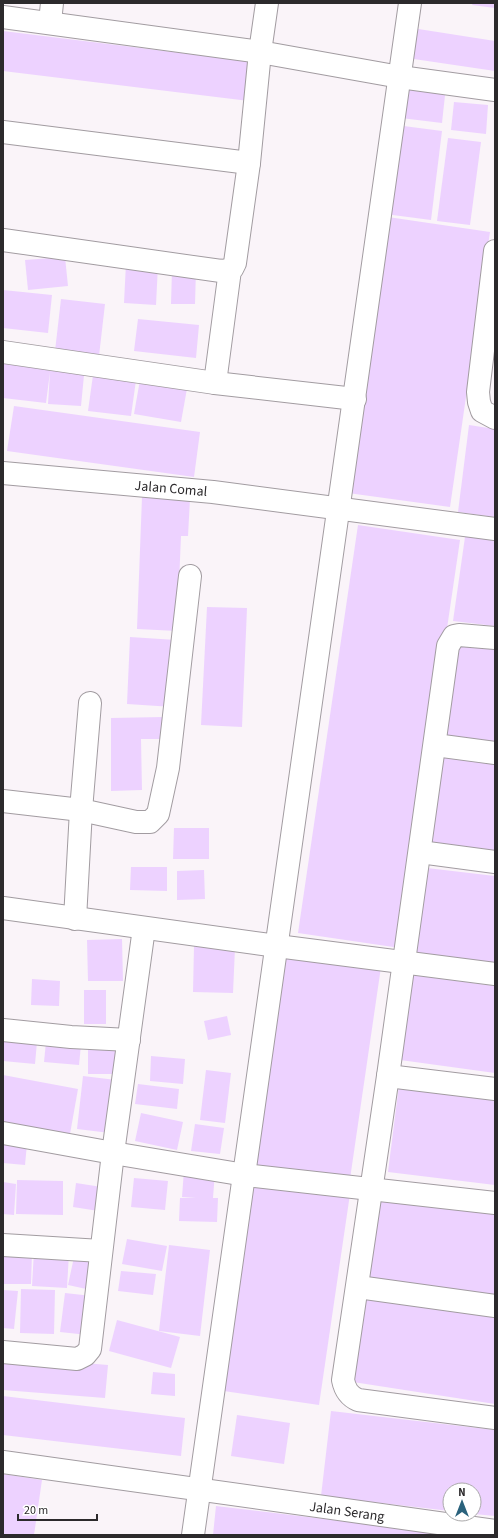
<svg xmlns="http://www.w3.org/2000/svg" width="498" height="1538" viewBox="0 0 498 1538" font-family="'Source Sans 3',sans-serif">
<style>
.building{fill:#edd2ff}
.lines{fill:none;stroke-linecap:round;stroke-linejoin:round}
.minor-casing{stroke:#a29ca1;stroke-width:24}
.tertiary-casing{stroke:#a29ca1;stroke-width:24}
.minor{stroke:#fff;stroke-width:22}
.tertiary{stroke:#fff;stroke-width:22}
.labels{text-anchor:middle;stroke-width:3;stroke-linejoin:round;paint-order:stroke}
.street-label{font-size:14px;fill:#2c2a2c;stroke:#fff}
</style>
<rect width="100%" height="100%" fill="#faf4f9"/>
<!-- building -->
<g class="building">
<polygon points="473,3 495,3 495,8 472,5"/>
<polygon points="412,28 495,41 495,71 407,58"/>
<polygon points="3,31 254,62 249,101 3,71"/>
<polygon points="405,81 446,86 442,123 401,118"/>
<polygon points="454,102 488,105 486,134 451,130"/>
<polygon points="396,125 442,131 431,220 385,214"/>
<polygon points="448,138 481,142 470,225 437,221"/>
<polygon points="388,217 490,232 450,507 348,493"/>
<polygon points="65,257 68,286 28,290 25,260"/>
<polygon points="126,263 158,265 156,305 124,303"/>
<polygon points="172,270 196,270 195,304 171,304"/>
<polygon points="3,290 52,295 48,333 3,328"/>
<polygon points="61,299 105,304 99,356 55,351"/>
<polygon points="138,319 199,325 196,358 134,351"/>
<polygon points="3,356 85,365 81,406 48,404 50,372 46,403 3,398"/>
<polygon points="94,368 137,373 131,416 88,411"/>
<polygon points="141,374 188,383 181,422 134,414"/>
<polygon points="14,406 200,432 194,477 7,451"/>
<polygon points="469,425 495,429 495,517 458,512"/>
<polygon points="142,497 190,499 188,536 181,536 177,631 137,629"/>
<polygon points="358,525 460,540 400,948 298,933"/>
<polygon points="466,530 495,534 495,626 453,621"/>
<polygon points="207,607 247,608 242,727 201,725"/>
<polygon points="130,637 176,640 173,707 127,704"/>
<polygon points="458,642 495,647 495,743 445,736"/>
<polygon points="163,717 164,739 141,739 142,790 111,791 111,718"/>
<polygon points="442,755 495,763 495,852 429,843"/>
<polygon points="174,828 209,828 209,859 173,859"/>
<polygon points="131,867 167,867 167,891 130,890"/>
<polygon points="427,868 495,876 495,965 416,955"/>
<polygon points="204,870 205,899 177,900 177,871"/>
<polygon points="122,939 123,981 88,981 87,940"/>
<polygon points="194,946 235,948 233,993 193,992"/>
<polygon points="279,953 381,967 350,1179 248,1164"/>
<polygon points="404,974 495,986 495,1073 393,1059"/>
<polygon points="32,979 60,981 59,1006 31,1005"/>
<rect x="84" y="990" width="22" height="34"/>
<polygon points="227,1016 231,1035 208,1040 204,1021"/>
<polygon points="3,1039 37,1042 35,1064 3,1061"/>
<polygon points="46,1042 81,1045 79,1065 44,1062"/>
<rect x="88" y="1047" width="28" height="27"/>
<polygon points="151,1056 185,1059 183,1084 150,1081"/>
<polygon points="206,1070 231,1073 225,1123 200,1120"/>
<polygon points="3,1075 78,1089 70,1134 3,1122"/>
<polygon points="83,1076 116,1080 110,1133 77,1129"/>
<polygon points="138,1084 179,1089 177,1109 135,1104"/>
<polygon points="399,1085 495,1097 495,1185 388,1172"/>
<polygon points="141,1113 183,1122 177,1150 135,1141"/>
<polygon points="195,1124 224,1128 220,1154 191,1151"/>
<polygon points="3,1141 27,1144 25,1165 3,1163"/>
<polygon points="184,1170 215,1172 213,1198 218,1198 217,1222 179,1221 180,1198 196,1198 182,1197"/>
<polygon points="134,1178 168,1181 165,1210 131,1207"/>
<polygon points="248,1179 350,1194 319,1405 217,1390"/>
<polygon points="17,1180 63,1181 63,1215 16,1214"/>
<polygon points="3,1182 16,1184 14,1215 3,1214"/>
<polygon points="76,1183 108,1188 105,1212 73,1207"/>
<polygon points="379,1194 495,1210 495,1299 367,1281"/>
<polygon points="127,1239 167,1246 162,1271 122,1264"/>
<polygon points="169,1245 210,1250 200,1336 159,1331"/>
<polygon points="34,1251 69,1253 67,1288 32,1286"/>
<polygon points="3,1252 32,1253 31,1284 3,1284"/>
<polygon points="74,1257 97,1261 91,1290 68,1285"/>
<polygon points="121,1271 156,1274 153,1295 118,1291"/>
<polygon points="21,1289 55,1290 54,1334 20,1333"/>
<polygon points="3,1290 18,1291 14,1329 3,1328"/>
<polygon points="65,1293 92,1296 88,1335 60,1332"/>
<polygon points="367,1293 495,1313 495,1404 353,1382"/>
<polygon points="117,1320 180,1337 171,1368 109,1351"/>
<polygon points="3,1356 108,1365 105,1398 3,1390"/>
<polygon points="153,1372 175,1374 175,1396 151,1394"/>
<polygon points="3,1396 185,1418 181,1456 3,1435"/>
<polygon points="331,1411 495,1430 495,1516 474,1514 474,1490 450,1490 450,1511 321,1496"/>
<polygon points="237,1415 290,1423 284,1464 231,1456"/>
<polygon points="3,1474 42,1480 34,1535 3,1535"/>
<polygon points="216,1506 448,1534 448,1535 213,1535"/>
</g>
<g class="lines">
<defs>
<g id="minor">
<polyline points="3,17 260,52 400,77 495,90"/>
<polyline points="50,22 52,3"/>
<polyline points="3,132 249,163"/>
<polyline points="3,240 221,271 230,270"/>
<polyline points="495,251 478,392 479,402 482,411 495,418"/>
<polyline points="3,352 215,383 355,399"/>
<polyline points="215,383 230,270 232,269 235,263 249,163 260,52 267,3"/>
<polyline points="3,473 213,492 495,529"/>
<path d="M495 638 459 635 454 636 448 646 388 1076 343 1380C345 1390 349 1396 358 1400L495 1418"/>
<polyline points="435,745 495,753"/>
<polyline points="3,801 81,810 136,822 150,822 158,814 168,768 190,576"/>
<polyline points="420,852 495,862"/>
<polyline points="3,908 277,946 495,974"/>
<polyline points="75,919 81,810 90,703"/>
<polyline points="3,1030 71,1037 129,1040"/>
<polyline points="388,1076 495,1089"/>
<polyline points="3,1133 113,1153 245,1175 495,1203"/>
<polyline points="3,1245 101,1251"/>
<polyline points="358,1287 495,1306"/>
<polyline points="3,1352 77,1359 85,1355 90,1349 113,1153 144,928"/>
<polyline points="3,1462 495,1531"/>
</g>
<polyline id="tertiary" points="193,1535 410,3"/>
</defs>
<!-- minor casing -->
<use href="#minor" class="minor-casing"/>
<!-- tertiary casing -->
<use href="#tertiary" class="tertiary-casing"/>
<!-- minor -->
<use href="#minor" class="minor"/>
<!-- tertiary -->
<use href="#tertiary" class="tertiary"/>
</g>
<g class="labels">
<!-- street labels -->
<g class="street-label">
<text transform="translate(171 488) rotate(5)" y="5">Jalan Comal</text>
<text transform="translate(347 1511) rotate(8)" y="5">Jalan Serang</text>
</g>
</g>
<!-- border -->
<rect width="498" height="1538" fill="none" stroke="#2c2a2c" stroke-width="8"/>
<!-- north arrow -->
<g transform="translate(462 1502)"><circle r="19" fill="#ffffff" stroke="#abaaab"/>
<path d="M0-3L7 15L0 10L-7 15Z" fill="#2a627c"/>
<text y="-6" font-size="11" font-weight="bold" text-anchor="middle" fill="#2c2a2c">N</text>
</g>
<!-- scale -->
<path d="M18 1514v6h79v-6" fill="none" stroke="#2c2a2c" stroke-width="2"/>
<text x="24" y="1514" font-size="12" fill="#2c2a2c" stroke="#ffffff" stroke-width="3" paint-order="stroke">20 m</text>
</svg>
